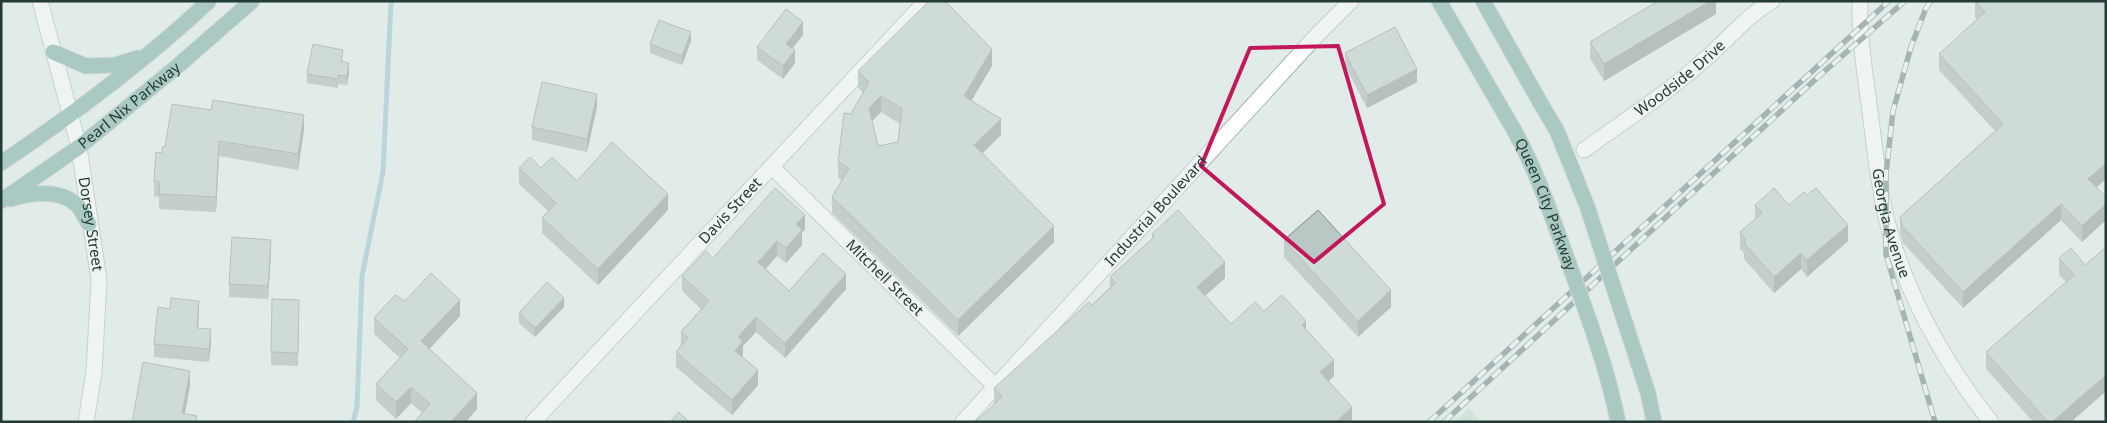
<svg xmlns="http://www.w3.org/2000/svg" width="2107" height="423" viewBox="0 0 2107 423" font-family="'Noto Sans',sans-serif">
<style>
.forest{fill:url(#forest-crowns)}
.lines{fill:none;stroke-linecap:round;stroke-linejoin:round}
.stream{stroke:#8abdce;stroke-width:5}
.minor-casing{stroke:#a4b3af;stroke-width:17}
.major-casing{stroke:#c1c8c7;stroke-width:17}
.minor{stroke:#fff;stroke-width:15}
.major{stroke:#679f96;stroke-width:15}
.rail-casing{stroke:#5c7672;stroke-width:5.5}
.rail{stroke:#f1f8f5;stroke-width:4;stroke-dasharray:11;stroke-linecap:butt}
.major-bridge-casing{stroke:#c1c8c7;stroke-width:17;stroke-linecap:butt}
.major-bridge{stroke:#679f96;stroke-width:15}
.wall{fill:#9faca9;fill-rule:evenodd}
.shaded-wall{fill:#828c89}
.building{fill:#b9c8c4;stroke:#828c89;fill-rule:evenodd}
.marked{fill:none;stroke:#c2185b;stroke-width:4;stroke-linejoin:round}
.labels{text-anchor:middle;stroke-width:4;stroke-linejoin:round;paint-order:stroke}
.street-label{font-size:15px;fill:#223b37;stroke:#f1f8f5}
</style>
<defs>
<pattern id="forest-crowns" width="20" height="18" patternUnits="userSpaceOnUse" patternTransform="scale(1.25)"><rect width="20" height="18" fill="#badbc6"/><path d="M2 6a3 3 0 1 1 6 0M12 15a3 3 0 1 1 6 0" fill="none" stroke="#a0bdab"/></pattern>
</defs>
<rect width="100%" height="100%" fill="#e1ebe7"/>
<!-- forest -->
<polygon class="forest" points="1469,408 1482,422 1454,422"/>
<g class="lines">
<!-- stream -->
<polyline class="stream" points="353,422 357,407 362,276 383,172 391,1"/>
<defs>
<g id="minor">
<path id="s1" d="M40 1 79 147 99 280 94 372 86 422"/>
<path id="s2" d="M1860 1C1859 38 1865 74 1870 111 1874 145 1878 179 1885 213 1902 287 1944 363 1991 422"/>
<path id="s3" d="M1584 150C1624 121 1666 94 1703 61 1727 41 1745 17 1772 1"/>
<path id="s4" d="M772 167 996 387"/>
<path id="s5" d="M533 422 926 1"/>
<path id="s6" d="M963 422 1318 34 1351 1"/>
</g>
<g id="major">
<polyline points="1439,1 1514,130"/>
<polyline points="1483,1 1541,104"/>
<polyline points="53,52 86,66 115,65 138,58"/>
<path d="M1 163C74 114 145 61 209 1"/>
<path d="M10 199C30 193 58 189 76 204 81 208 85 218 89 224"/>
<path id="s7" d="M1 201 79 147 180 64 252 1"/>
</g>
</defs>
<!-- minor casing -->
<use href="#minor" class="minor-casing"/>
<!-- major casing -->
<use href="#major" class="major-casing"/>
<!-- minor -->
<use href="#minor" class="minor"/>
<!-- major -->
<use href="#major" class="major"/>
<defs>
<g id="rail">
<polyline points="1931,1 1926,8 1911,47 1893,111 1886,174 1886,254 1935,422"/>
<polyline points="1429,422 1889,1"/>
<polyline points="1444,422 1818,77 1905,1"/>
</g>
</defs>
<!-- rail casing -->
<use href="#rail" class="rail-casing"/>
<!-- rail -->
<use href="#rail" class="rail"/>
<defs>
<g id="major-bridge">
<polyline points="1541,104 1557,131 1587,206 1648,393 1654,422"/>
<path id="s8" d="M1514 130C1537 171 1552 217 1568 261 1587 314 1607 366 1618 422"/>
</g>
</defs>
<!-- major-bridge casing -->
<use href="#major-bridge" class="major-bridge-casing"/>
<!-- major-bridge -->
<use href="#major-bridge" class="major-bridge"/>
</g>
<!-- wall -->
<g class="wall">
<polygon points="1716,1 1716,14 1604,81 1590,58 1590,42"/>
<polygon points="1975,1 2106,1 2097,187 2106,197 2106,220 2082,242 2061,220 1963,308 1903,243 1900,234 1900,217 1995,131 1939,70 1939,54 1977,20 1975,18"/>
<polygon points="803,35 792,48 795,63 783,79 757,60 757,47"/>
<polygon points="691,41 682,65 650,53 650,44"/>
<polygon points="1345,53 1417,82 1367,108 1345,66"/>
<polygon points="343,59 342,62 349,72 347,85 338,84 338,88 307,83 307,74"/>
<path d="M992 66 971 101 1001 135 983 153 1054 242 958 336 832 213V197L842 180 838 178V162L851 114 863 93 858 87V71ZM881 112 900 124 898 142 878 146 872 121Z"/>
<polygon points="597,107 587,152 532,140 532,127"/>
<polygon points="304,130 298,170 219,156 216,212 159,209 159,197 154,196 154,181 165,147"/>
<polygon points="519,168 541,168 577,181 668,210 598,285 542,233 542,218 548,211 519,184"/>
<polygon points="1755,205 1789,205 1848,241 1807,277 1801,269 1774,293 1744,259 1744,253 1740,249 1740,232 1755,219"/>
<polygon points="805,230 802,232 802,245 786,263 777,256 766,269 789,291 846,289 785,358 756,332 743,346 743,356 742,357 758,385 732,415 676,367 676,352 681,345 681,332 701,309 682,291 682,276 713,258"/>
<polygon points="1152,234 1225,278 1205,296 1231,324 1264,311 1306,330 1334,376 1328,381 1352,422 994,404 994,388 1092,305 1110,287 1110,277 1152,239"/>
<polygon points="1284,240 1391,307 1358,337 1284,257"/>
<polygon points="2106,247 2106,391 2071,422 2033,422 1986,369 1986,352 2066,282 2059,275 2059,258 2085,265"/>
<polygon points="271,253 268,299 229,297 229,284"/>
<polygon points="405,301 460,316 429,349 477,409 422,413 411,403 396,419 376,400 376,384 400,358 374,334 374,318"/>
<polygon points="564,307 535,337 519,323 519,313"/>
<polygon points="299,313 298,366 271,365 271,352"/>
<polygon points="199,314 198,328 211,343 209,362 154,357 154,344"/>
</g>
<!-- shaded-wall -->
<g class="shaded-wall">
<polygon points="1710,1 1716,1 1716,14 1604,81 1604,64"/>
<polygon points="803,22 803,35 786,57 786,44"/>
<polygon points="691,32 691,41 682,65 682,56"/>
<polygon points="992,49 992,66 964,113 964,96"/>
<polygon points="795,50 795,63 783,79 783,66"/>
<polygon points="349,63 349,72 347,85 347,76"/>
<polygon points="1417,69 1417,82 1367,108 1367,95"/>
<polygon points="597,94 597,107 587,152 587,139"/>
<polygon points="881,96 881,112 869,124 869,108"/>
<polygon points="304,115 304,130 298,170 298,154"/>
<polygon points="1001,119 1001,135 974,161 974,145"/>
<polygon points="219,141 219,156 216,212 216,197"/>
<polygon points="2106,163 2106,179 2088,195 2088,179"/>
<polygon points="668,194 668,210 598,285 598,269"/>
<polygon points="2061,204 2061,220 1963,308 1963,292"/>
<polygon points="2106,204 2106,220 2082,242 2082,226"/>
<polygon points="805,215 805,230 802,232 802,245 786,263 786,248 796,224"/>
<polygon points="1848,225 1848,241 1807,277 1807,260"/>
<polygon points="1054,226 1054,242 958,336 958,320"/>
<polygon points="271,240 271,253 268,299 268,286"/>
<polygon points="777,241 777,256 758,277 758,262"/>
<polygon points="1801,253 1801,269 1774,293 1774,277"/>
<polygon points="1225,262 1225,278 1197,303 1197,287"/>
<polygon points="846,274 846,289 785,358 785,343"/>
<polygon points="1391,290 1391,307 1358,337 1358,321"/>
<polygon points="564,298 564,307 535,337 535,328"/>
<polygon points="460,300 460,316 421,358 421,341"/>
<polygon points="199,301 199,314 197,341 197,328"/>
<polygon points="756,317 756,332 743,346 743,356 735,366 735,351 738,337"/>
<polygon points="1306,321 1306,338 1302,325"/>
<polygon points="211,329 211,343 209,362 209,349"/>
<polygon points="1334,360 1334,376 1320,389 1320,372"/>
<polygon points="758,370 758,385 732,415 732,400"/>
<polygon points="190,371 190,387 183,422 182,413"/>
<polygon points="2106,375 2106,391 2071,422 2052,422"/>
<polygon points="411,387 411,403 396,419 396,402"/>
<polygon points="477,393 477,409 466,422 451,422"/>
<polygon points="1352,407 1352,422 1336,422"/>
</g>
<!-- building -->
<g class="building">
<path d="M929 1H945L992 49 964 96 1001 119 974 145 1054 226 958 320 832 197 849 168 838 162 844 113 851 114 869 82 858 71ZM881 96 902 108 898 142 878 146 869 108Z"/>
<polygon points="1658,1 1710,1 1604,64 1590,42"/>
<polygon points="1975,1 2106,1 2106,163 2088,179 2106,197 2106,204 2082,226 2061,204 1963,292 1903,227 1900,217 2003,124 1939,54 1985,12"/>
<polygon points="786,9 803,22 786,44 795,50 783,66 757,47"/>
<polygon points="659,20 691,32 682,56 650,44"/>
<polygon points="1395,27 1417,69 1367,95 1345,53"/>
<polygon points="313,44 343,50 341,61 349,63 347,76 338,75 338,79 307,74"/>
<polygon points="542,82 597,94 587,139 532,127"/>
<polygon points="213,100 304,115 298,154 219,141 216,197 159,194 160,182 154,181 156,152 162,153 162,147 165,147 172,104 211,110"/>
<polygon points="612,142 668,194 598,269 542,218 556,203 519,168 530,157 541,168 552,157 577,181"/>
<polygon points="775,188 805,215 796,224 802,230 786,248 777,241 758,262 789,291 823,253 846,274 785,343 756,317 738,337 743,341 735,351 758,370 732,400 676,352 688,338 681,332 709,301 682,276 706,251 713,258"/>
<polygon points="1774,188 1789,205 1804,192 1807,195 1816,188 1848,225 1807,260 1801,253 1774,277 1744,243 1746,240 1740,232 1762,213 1755,205"/>
<polygon points="1178,210 1225,262 1197,287 1231,324 1255,302 1264,311 1282,295 1306,321 1302,325 1334,360 1320,372 1352,407 1336,422 975,422 1002,397 994,388 1089,302 1092,305 1116,283 1110,277 1154,237 1152,234"/>
<polygon points="1318,210 1391,290 1358,321 1284,240"/>
<polygon points="232,237 271,240 268,286 229,284"/>
<polygon points="2106,247 2106,375 2052,422 2048,422 1986,352 2074,275 2059,258 2071,248 2085,265"/>
<polygon points="431,273 460,300 421,341 477,393 451,422 414,422 430,404 411,387 396,402 376,384 408,349 374,318 395,295 405,301"/>
<polygon points="547,282 564,298 535,328 519,313"/>
<polygon points="171,298 199,301 197,328 211,329 209,349 154,344 158,307 170,309"/>
<polygon points="272,299 299,300 298,353 271,352"/>
<polygon points="143,362 190,371 182,413 197,416 196,422 132,422"/>
<polygon points="679,412 689,422 670,422"/>
</g>
<!-- marked area -->
<path d="M0 0H2107V423H0ZM1338 46 1384 204 1314 262 1201 166 1250 48Z" fill="#e1ebe7" fill-opacity=".55" fill-rule="evenodd"/>
<path class="marked" d="M1338 46 1384 204 1314 262 1201 166 1250 48Z"/>
<g class="labels">
<!-- street labels -->
<g class="street-label">
<text dy="5" stroke="none"><textPath href="#s3" startOffset="120">Woodside Drive</textPath></text>
<text dy="5" stroke="none"><textPath href="#s7" startOffset="160">Pearl Nix Parkway</textPath></text>
<text dy="5" stroke="none"><textPath href="#s8" startOffset="81">Queen City Parkway</textPath></text>
<text dy="5" stroke="none"><textPath href="#s6" startOffset="286">Industrial Boulevard</textPath></text>
<text dy="5" stroke="none"><textPath href="#s5" startOffset="289">Davis Street</textPath></text>
<text dy="5" stroke="none"><textPath href="#s2" startOffset="225">Georgia Avenue</textPath></text>
<text dy="5" stroke="none"><textPath href="#s1" startOffset="229">Dorsey Street</textPath></text>
<text dy="5" stroke="none"><textPath href="#s4" startOffset="158">Mitchell Street</textPath></text>
</g>
</g>
<!-- border -->
<rect width="2107" height="423" fill="none" stroke="#223b37" stroke-width="5"/>
</svg>
